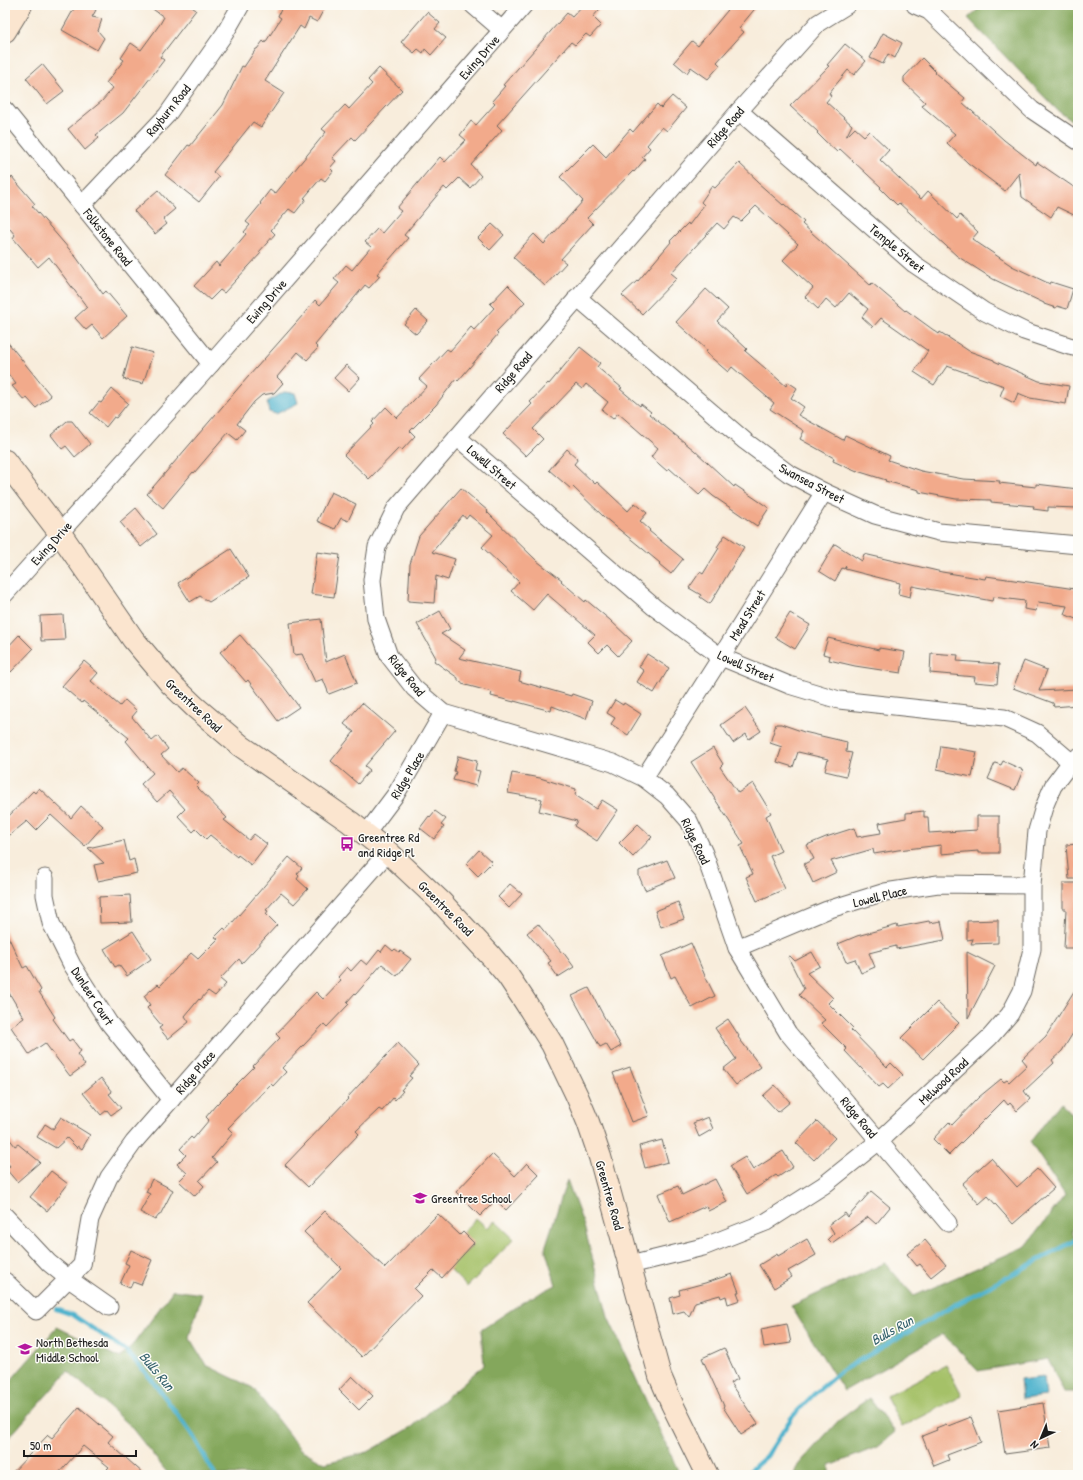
<svg xmlns="http://www.w3.org/2000/svg" width="1083" height="1480" viewBox="0 0 1083 1480" font-family="'Patrick Hand',sans-serif">
<style>
.green{fill:#a5c168;stroke:#606e42}
.forest{fill:#84a75c;stroke:#50623c}
.water{fill:#4fb3cd;stroke:#366874}
.lines{fill:none;stroke-linecap:round;stroke-linejoin:round}
.stream{stroke:#4fb3cd;stroke-width:4.5}
.building{fill:#f2aa8b}
.street-casing{stroke:#69655f;stroke-width:19}
.secondary-casing{stroke:#69655f;stroke-width:24}
.street{stroke:#fff;stroke-width:17}
.secondary{stroke:#fbe5cf;stroke-width:22}
.labels{text-anchor:middle;stroke-width:3;stroke-linejoin:round;paint-order:stroke}
.street-label{font-size:13px;fill:#1c1c1c;stroke:#fdfcf7}
.poi-label{font-size:13px;fill:#1c1c1c;stroke:#fdfcf7;text-anchor:start}
.water-label{font-size:14px;font-style:italic;fill:#33606c;stroke:#fdfcf7}
</style>
<rect width="100%" height="100%" fill="#fdfcf7"/>
<filter id="ink" filterUnits="userSpaceOnUse"><feTurbulence type="fractalNoise" baseFrequency=".025" numOctaves="2"/><feDisplacementMap in="SourceGraphic" scale="8" xChannelSelector="R" yChannelSelector="G"/><feConvolveMatrix kernelMatrix="1 2 1 2 8 2 1 2 1" color-interpolation-filters="sRGB"/></filter>
<filter id="wash" filterUnits="userSpaceOnUse"><feTurbulence type="fractalNoise" baseFrequency=".012" numOctaves="4" result="noise"/><feDisplacementMap in="SourceGraphic" scale="16" xChannelSelector="R" yChannelSelector="G"/><feGaussianBlur stdDeviation="0.9" result="paint"/><feColorMatrix in="noise" values="0 0 0 0 0 0 0 0 0 0 0 0 0 0 0 0 0 1.4 0 .05"/><feComposite in="paint" operator="in"/></filter>
<g filter="url(#wash)">
<rect width="100%" height="100%" fill="#f8eddc"/>
<!-- green -->
<g class="green">
<polygon points="476,1218 487,1228 495,1221 514,1239 467,1287 449,1269 474,1244 463,1232"/>
<polygon points="946,1365 962,1396 902,1427 886,1396"/>
</g>
<!-- forest -->
<g class="forest">
<polygon points="983,5 1078,5 1078,125 1058,111 968,18"/>
<polygon points="1061,1102 1078,1123 1078,1225 1072,1230 1078,1251 1078,1392 1064,1392 1048,1359 978,1371 943,1334 844,1391 791,1306 885,1263 914,1296 1026,1246 1065,1195 1030,1142"/>
<polygon points="567,1180 584,1226 608,1317 680,1475 169,1475 131,1427 68,1371 5,1442 5,1387 57,1327 120,1358 135,1342 173,1290 202,1294 189,1337 206,1365 253,1388 300,1449 325,1463 368,1452 412,1427 484,1365 481,1330 526,1300 556,1285 545,1248"/>
<polygon points="869,1398 895,1432 877,1447 830,1466 830,1475 794,1475 798,1465 838,1421"/>
</g>
<!-- water -->
<g class="water">
<polygon points="284,392 295,393 298,403 276,414 269,412 267,402"/>
<polygon points="1044,1377 1046,1396 1022,1399 1020,1380"/>
</g>
<g class="lines">
<!-- stream -->
<g class="stream">
<polyline points="56,1309 73,1315 126,1351 153,1381 193,1436 215,1475"/>
<polyline points="745,1475 767,1456 792,1417 813,1395 841,1371 953,1306 1078,1239"/>
</g>
</g>
<g id="blocks">
<!-- building -->
<g class="building">
<polygon points="76,5 87,5 96,10 92,17 102,19 98,31 104,38 97,50 62,30"/>
<polygon points="147,5 189,5 196,10 160,57 164,60 151,77 123,113 96,135 99,138 85,150 68,129 102,101 113,88 106,83 124,60 121,58 131,43 141,50 160,24 164,17"/>
<polygon points="283,5 326,5 317,22 309,18 304,29 300,26 265,81 284,93 261,127 253,122 213,172 219,177 199,202 165,175 188,145 190,146 223,105 242,66 244,67 256,49 257,49 263,41 265,43 281,18 278,16"/>
<polygon points="583,5 603,5 593,17 601,25 590,37 586,34 575,45 571,42 497,125 502,130 471,165 481,176 470,188 459,178 447,190 444,187 404,235 408,238 377,274 380,276 369,288 365,285 315,345 318,348 307,360 298,352 277,377 283,383 274,393 262,395 254,402 237,424 245,430 237,440 228,433 194,473 193,472 163,508 147,494 241,385 303,315 315,300 320,305 339,283 334,279 346,265 352,270 371,247 365,242 377,229 382,233 401,211 397,208 427,172 440,157 445,162 466,140 460,135 471,121 476,125 495,104 492,101 505,86 503,85 567,13 572,17"/>
<polygon points="732,5 758,5 739,28 744,32 717,62 720,65 708,79 691,67 687,73 674,62 692,41 698,46"/>
<polygon points="427,12 440,23 435,29 446,38 431,55 425,49 423,53 418,49 414,53 401,42"/>
<polygon points="883,33 902,43 895,58 888,54 883,64 870,58"/>
<polygon points="845,44 866,61 854,75 848,70 829,93 831,96 826,102 852,125 846,137 855,128 864,136 869,131 889,150 880,160 921,199 928,191 957,219 960,215 978,232 972,239 1012,266 1050,284 1051,282 1073,289 1067,309 1057,306 1056,308 1044,304 1044,303 993,279 957,256 899,203 897,205 880,188 881,187 840,149 837,152 824,140 817,133 818,132 790,106 829,66 827,65"/>
<polygon points="922,58 936,72 935,73 965,98 962,102 1004,140 1036,165 1037,162 1078,190 1078,217 1057,207 1051,217 1022,197 1019,173 1005,191 968,163 947,143 955,134 922,106 925,102 904,82 904,77"/>
<polygon points="42,64 64,91 47,104 26,78"/>
<polygon points="379,68 402,90 355,140 352,137 332,158 336,161 330,168 333,171 325,181 321,178 304,198 306,199 295,213 289,209 271,230 275,234 259,252 261,253 224,293 220,290 210,300 194,286 216,262 219,266 246,234 244,232 250,225 246,222 261,204 260,203 270,190 275,194 326,132 322,129 345,105 349,109 372,84 368,80"/>
<polygon points="672,96 686,108 667,131 662,127 647,145 650,148 642,157 645,159 634,172 633,171 587,218 593,224 561,259 566,263 545,286 513,257 534,234 544,244 583,201 560,177 593,144 606,157 630,129 633,132 657,104 661,108"/>
<polygon points="739,163 758,181 757,182 783,205 784,204 804,222 802,224 840,258 870,285 872,283 905,311 906,310 939,334 940,332 969,351 994,360 994,361 1039,381 1069,386 1066,404 1030,398 1018,393 1014,403 1000,396 1004,386 947,366 934,385 914,372 928,351 881,318 873,327 862,317 868,309 849,293 836,308 826,299 818,309 805,297 813,288 783,260 798,244 756,206 741,221 734,217 724,229 717,223 671,273 677,278 642,314 622,295 638,280 638,281 671,242 670,241 688,223 689,225 704,205 701,202 712,186 715,188"/>
<polygon points="12,177 35,204 32,206 76,257 103,294 106,291 127,316 103,338 92,325 86,330 75,318 87,307 49,257 38,267 13,238 15,235 5,223 5,184"/>
<polygon points="158,190 175,209 163,219 167,224 155,234 134,211"/>
<polygon points="492,224 504,235 490,250 478,238"/>
<polygon points="508,285 525,302 496,332 498,334 458,381 456,379 436,405 410,431 415,436 402,450 399,448 369,479 344,455 374,424 372,422 386,407 397,418 427,386 419,379 447,349 450,351 471,327 474,330 494,308 490,304"/>
<polygon points="706,289 728,309 717,321 747,349 745,351 786,386 788,382 797,388 791,398 804,407 798,415 843,440 845,435 890,456 888,460 921,471 963,479 1000,481 999,483 1036,487 1036,484 1078,489 1078,508 1048,507 1048,511 1033,509 1034,506 991,502 991,500 956,499 919,492 919,490 885,481 886,480 857,471 857,472 833,461 834,458 800,439 804,431 770,409 774,403 732,367 728,372 706,353 707,350 676,322"/>
<polygon points="416,310 428,321 416,334 404,324"/>
<polygon points="5,339 51,396 36,408 27,398 24,400 12,386 16,384 5,370"/>
<polygon points="132,347 153,353 143,384 123,379"/>
<polygon points="580,347 600,363 597,367 622,388 620,389 640,406 641,404 651,412 649,414 694,450 734,487 735,485 769,508 757,526 713,496 705,489 699,495 669,468 667,471 651,457 658,448 618,413 613,419 602,410 608,402 586,384 582,389 576,384 533,429 543,439 526,456 503,434 532,404 530,402 548,383 549,384"/>
<polygon points="346,365 360,378 348,391 334,378"/>
<polygon points="112,389 128,403 116,418 114,417 106,427 90,413 99,402 101,403"/>
<polygon points="67,421 72,421 90,444 75,457 66,446 62,449 51,435"/>
<polygon points="567,449 578,459 574,464 595,484 597,482 628,511 635,503 647,513 640,521 650,530 649,531 683,559 671,574 659,564 660,563 604,517 573,487 571,489 549,470"/>
<polygon points="461,488 488,511 487,512 537,561 562,580 561,581 585,602 586,600 610,620 632,641 618,656 607,645 599,653 588,642 595,635 547,594 533,610 511,591 519,582 482,547 493,535 469,515 466,519 463,515 432,552 455,559 448,580 436,576 434,603 408,601 410,564 419,536"/>
<polygon points="331,492 356,504 348,521 341,518 335,529 317,521"/>
<polygon points="136,508 157,534 141,547 120,522"/>
<polygon points="725,535 744,547 710,604 700,597 701,595 689,588 700,572 703,574 719,548 717,547"/>
<polygon points="835,544 862,561 864,554 942,572 985,579 986,576 1028,582 1075,589 1078,581 1078,620 1064,614 1067,606 1038,602 1036,611 1024,609 1025,601 993,597 992,601 912,586 910,597 898,594 900,583 845,569 846,566 844,569 842,568 835,581 819,571"/>
<polygon points="231,549 249,577 209,602 200,596 190,602 178,583"/>
<polygon points="317,552 340,555 334,597 311,594"/>
<polygon points="440,611 450,629 441,634 465,650 459,658 521,672 519,681 571,696 572,694 592,701 586,719 552,706 551,711 514,701 514,702 491,696 492,692 462,684 462,682 458,681 458,678 434,661 436,658 417,624"/>
<polygon points="790,613 810,625 795,649 775,637"/>
<polygon points="63,615 65,640 41,641 40,616"/>
<polygon points="321,619 326,662 345,654 357,683 329,694 323,679 315,682 302,654 294,655 290,623"/>
<polygon points="19,635 33,649 11,672 5,666 5,650"/>
<polygon points="240,635 279,680 299,707 278,721 248,680 246,682 220,652"/>
<polygon points="828,638 879,650 879,648 905,652 901,673 855,666 829,660 830,656 823,654"/>
<polygon points="931,653 958,655 957,661 999,664 997,684 974,682 975,677 930,673"/>
<polygon points="647,654 669,668 654,693 637,682 644,671 639,667"/>
<polygon points="84,661 98,673 91,681 120,706 125,700 137,711 132,717 152,741 158,736 168,749 161,755 177,772 182,768 199,783 196,786 227,818 224,820 249,840 254,834 267,844 251,865 238,855 237,857 210,835 206,839 196,829 193,832 178,816 185,809 169,791 157,802 141,784 153,773 126,741 129,738 83,701 82,703 62,686"/>
<polygon points="1024,661 1047,670 1039,691 1077,689 1077,705 1054,707 1053,703 1013,688"/>
<polygon points="615,700 623,705 624,703 641,714 628,735 611,724 615,718 607,713"/>
<polygon points="362,703 395,731 365,766 370,770 358,784 331,761 354,732 344,724"/>
<polygon points="745,708 761,731 749,739 746,734 733,743 721,725"/>
<polygon points="776,724 781,724 804,732 847,742 846,752 852,753 846,776 825,771 828,759 798,752 793,767 777,762 782,747 770,743"/>
<polygon points="941,746 977,752 972,777 947,772 947,771 937,769"/>
<polygon points="713,748 723,764 720,767 738,793 753,783 771,813 766,816 781,851 770,856 785,889 757,901 746,877 753,874 740,846 744,844 691,762"/>
<polygon points="458,756 477,761 475,770 480,771 476,786 453,780 456,772 454,771"/>
<polygon points="1003,761 1023,770 1015,790 988,779 995,763 1001,765"/>
<polygon points="512,773 540,778 576,789 575,795 596,809 602,800 618,810 597,841 574,826 577,821 539,811 542,799 508,793"/>
<polygon points="39,788 71,818 81,806 103,826 85,846 51,815 36,830 27,821 5,839 5,820 33,791 35,793"/>
<polygon points="435,811 446,819 441,825 444,827 434,839 420,828 429,816 430,817"/>
<polygon points="924,811 924,817 928,817 929,833 977,830 977,816 999,816 999,853 978,853 978,851 941,854 941,845 898,850 874,854 873,849 831,861 837,872 813,883 804,864 814,859 807,845 826,837 854,828 857,837 881,833 879,823 906,818 906,813"/>
<polygon points="638,824 652,837 633,857 619,843"/>
<polygon points="124,840 129,861 134,859 137,873 98,881 94,865 104,863 88,848"/>
<polygon points="1078,844 1078,879 1069,879 1066,845"/>
<polygon points="479,850 492,862 478,876 466,864"/>
<polygon points="289,857 302,868 297,874 299,876 297,879 308,889 294,904 281,893 266,910 268,911 266,914 277,925 242,963 239,959 220,979 226,984 215,996 208,991 200,1000 199,999 185,1016 189,1022 168,1039 159,1028 162,1026 147,1008 150,1005 144,996 158,984 160,986 191,953 198,959 218,939 215,937 224,928 226,930"/>
<polygon points="667,860 675,878 645,890 639,876 639,871"/>
<polygon points="1063,883 1078,883 1078,948 1064,948 1066,909 1063,909"/>
<polygon points="510,884 522,894 509,908 498,897"/>
<polygon points="130,895 132,922 100,923 99,897"/>
<polygon points="678,902 684,919 661,927 655,911"/>
<polygon points="998,920 998,943 971,944 973,939 967,940 967,921"/>
<polygon points="929,921 930,923 941,921 945,940 896,949 896,946 869,953 875,967 861,973 855,959 846,962 838,944 857,936 897,925 898,927"/>
<polygon points="538,924 562,953 563,952 574,967 558,977 548,963 551,961 527,933"/>
<polygon points="5,930 23,968 27,966 41,990 39,992 55,1017 53,1019 69,1041 72,1039 81,1051 77,1054 85,1065 70,1076 45,1043 29,1054 11,1027 24,1018 5,986"/>
<polygon points="133,931 151,959 127,976 119,965 115,967 104,949"/>
<polygon points="691,943 705,976 715,996 692,1008 675,976 671,978 662,956"/>
<polygon points="386,945 393,951 395,949 399,952 400,951 411,959 397,976 382,964 356,994 355,993 347,1002 349,1004 327,1027 324,1024 282,1068 286,1072 273,1086 271,1084 228,1128 233,1133 212,1158 217,1162 199,1181 204,1186 195,1196 179,1181 187,1173 177,1164 186,1155 180,1149 191,1137 193,1139 209,1120 206,1117 215,1106 254,1067 253,1066 280,1038 276,1034 316,992 323,999 341,980 338,977 347,967 351,971 361,960 367,965 379,950 381,952"/>
<polygon points="812,952 820,966 807,973 833,998 828,1003 853,1028 851,1030 887,1067 891,1063 903,1075 888,1089 883,1084 879,1087 845,1051 847,1049 821,1023 825,1020 799,995 804,989 788,957 790,956 795,961"/>
<polygon points="967,952 995,966 968,1018"/>
<polygon points="1078,985 1078,1025 1062,1051 1052,1060 1054,1063 1024,1091 1030,1099 1017,1111 1010,1103 1008,1105 1004,1100 949,1155 933,1139 949,1122 952,1125 979,1097 1001,1079 1004,1082 1007,1080 1009,1082 1027,1065 1022,1059 1046,1036"/>
<polygon points="589,988 603,1015 621,1046 611,1052 606,1044 600,1047 572,996"/>
<polygon points="937,1002 959,1023 923,1059 901,1038"/>
<polygon points="728,1019 739,1036 738,1037 761,1067 736,1085 723,1069 736,1059 715,1028"/>
<polygon points="398,1043 419,1065 409,1076 412,1078 401,1090 403,1091 395,1100 393,1098 382,1111 379,1109 356,1131 359,1134 308,1187 285,1165 348,1099 347,1098"/>
<polygon points="630,1067 649,1116 632,1122 613,1073"/>
<polygon points="101,1078 112,1092 109,1094 121,1108 111,1115 107,1110 101,1115 83,1093"/>
<polygon points="775,1085 790,1102 778,1112 763,1096"/>
<polygon points="61,1117 90,1135 82,1149 78,1146 77,1148 67,1138 56,1148 37,1137 45,1124 53,1129"/>
<polygon points="708,1117 713,1129 699,1137 693,1123"/>
<polygon points="817,1121 835,1138 814,1160 796,1143"/>
<polygon points="5,1133 15,1146 18,1144 40,1162 17,1182 6,1169 10,1166 5,1160"/>
<polygon points="662,1140 668,1162 645,1168 639,1146"/>
<polygon points="783,1151 793,1167 778,1177 776,1175 747,1194 730,1166 745,1157 753,1170"/>
<polygon points="492,1154 515,1176 527,1163 539,1175 506,1210 496,1200 480,1216 456,1192"/>
<polygon points="991,1158 1017,1187 1037,1169 1054,1188 1013,1224 988,1196 979,1204 962,1184"/>
<polygon points="51,1171 68,1184 47,1211 30,1197"/>
<polygon points="152,1179 173,1190 160,1215 159,1215 155,1220 140,1212 150,1194 146,1192"/>
<polygon points="715,1179 727,1202 708,1211 706,1206 670,1222 658,1194 678,1186 682,1195"/>
<polygon points="871,1191 890,1207 876,1224 868,1217 832,1243 828,1239 834,1233 829,1225 845,1213 848,1217"/>
<polygon points="325,1211 385,1268 438,1214 460,1235 463,1232 474,1243 442,1278 433,1270 414,1289 421,1296 362,1357 307,1303 341,1268 304,1232"/>
<polygon points="807,1239 816,1255 788,1271 792,1277 774,1288 759,1265 777,1254 778,1256"/>
<polygon points="925,1240 946,1265 931,1277 920,1264 917,1266 907,1254"/>
<polygon points="131,1250 152,1260 141,1285 133,1282 130,1288 120,1284 129,1265 125,1263"/>
<polygon points="732,1274 739,1292 737,1292 740,1300 728,1304 726,1296 721,1298 720,1295 695,1302 689,1317 684,1311 673,1314 670,1298 680,1295 679,1290 705,1283"/>
<polygon points="787,1324 791,1343 764,1347 761,1329"/>
<polygon points="724,1348 738,1379 730,1383 758,1424 741,1435 723,1407 724,1406 702,1358"/>
<polygon points="352,1376 373,1396 359,1410 339,1390"/>
<polygon points="1043,1403 1050,1448 1005,1454 998,1410"/>
<polygon points="79,1407 113,1436 108,1442 145,1475 105,1475 109,1470 107,1469 109,1467 83,1446 57,1475 10,1475 48,1435 52,1438"/>
<polygon points="971,1417 981,1442 947,1455 949,1460 934,1466 922,1436 937,1430 936,1428 946,1424 948,1426"/>
</g>
</g>
</g>
<g filter="url(#ink)">
<use href="#blocks" fill-opacity="0" stroke="#69655f" stroke-width="1"/>
<g class="lines">
<defs>
<g id="street">
<polyline points="473,5 502,30"/>
<polyline points="847,5 818,23 739,111 396,508 377,547 372,580 376,619 389,656 414,688 443,713 613,763 644,778 667,796 689,821 704,853 737,948 788,1033 948,1223"/>
<polyline points="915,5 929,11 1032,110 1078,141"/>
<polyline points="5,110 211,364"/>
<polyline points="739,111 914,264 985,312 1024,331 1069,346 1078,348"/>
<polyline points="82,205 167,115 225,33 241,5"/>
<polyline points="577,297 745,441 788,473 824,492 875,515 939,532 1078,545"/>
<polyline points="457,437 654,607 721,657 789,685 839,700 1004,718 1037,733 1071,762"/>
<polyline points="5,594 211,364 524,5"/>
<polyline points="644,778 721,657 824,492"/>
<polyline points="366,834 396,794 443,713"/>
<polyline points="45,878 45,895 51,923 72,965 109,1023 171,1100"/>
<polyline points="737,948 827,910 885,892 938,884 1032,885"/>
<polyline points="5,1216 49,1263 69,1279 109,1307"/>
<polyline points="630,1265 703,1247 766,1222 824,1185 879,1141 990,1037 1010,1014 1022,991 1032,949 1032,885 1037,831 1044,807 1053,786 1071,762 1078,757"/>
<polyline points="5,1281 36,1311 82,1265 90,1219 109,1177 134,1142 388,852"/>
</g>
<g id="secondary">
<polyline points="5,31 21,5"/>
<polyline points="5,461 60,533 133,639 170,683 195,707 241,746 350,822 388,852 441,902 491,956 508,976 524,1000 552,1044 577,1096 588,1122 600,1157 660,1376 672,1404 707,1475"/>
</g>
</defs>
<!-- street casing -->
<use href="#street" class="street-casing"/>
<!-- secondary casing -->
<use href="#secondary" class="secondary-casing"/>
<!-- street -->
<use href="#street" class="street"/>
<!-- secondary -->
<use href="#secondary" class="secondary"/>
</g>
</g>
<!-- icons -->
<defs>
<symbol id="bus-bare" viewBox="-9 -9 18 18"><path d="M-5-6H5V4H4V6H2V4H-2V6H-4V4H-5ZM-3.5-4V0h7V-4ZM-3.5 1.2v1.5H-2V1.2ZM2 1.2v1.5H3.5V1.2Z" fill="#b5179e" stroke="#fdfcf7" stroke-width="2.5" paint-order="stroke"/></symbol>
<symbol id="school-bare" viewBox="-9 -9 18 18"><path d="M0-5L7-2L0 1L-7-2ZM-4 1L0 2.5L4 1V4Q0 6-4 4Z" fill="#b5179e" stroke="#fdfcf7" stroke-width="2.5" paint-order="stroke"/></symbol>
</defs>
<g fill-rule="evenodd">
<use href="#bus-bare" x="337" y="834" width="20" height="20"/>
<use href="#school-bare" x="410" y="1188" width="20" height="20"/>
<use href="#school-bare" x="15" y="1339" width="20" height="20"/>
</g>
<g class="labels">
<!-- street labels -->
<g class="street-label">
<text transform="translate(479 57) rotate(-49)" y="5">Ewing Drive</text>
<text transform="translate(168 110) rotate(-51)" y="5">Rayburn Road</text>
<text transform="translate(725 127) rotate(-49)" y="5">Ridge Road</text>
<text transform="translate(108 237) rotate(51)" y="5">Folkstone Road</text>
<text transform="translate(897 248) rotate(40)" y="5">Temple Street</text>
<text transform="translate(266 301) rotate(-49)" y="5">Ewing Drive</text>
<text transform="translate(513 372) rotate(-49)" y="5">Ridge Road</text>
<text transform="translate(492 467) rotate(41)" y="5">Lowell Street</text>
<text transform="translate(812 483) rotate(28)" y="5">Swansea Street</text>
<text transform="translate(51 543) rotate(-48)" y="5">Ewing Drive</text>
<text transform="translate(747 615) rotate(-58)" y="5">Mead Street</text>
<text transform="translate(746 666) rotate(24)" y="5">Lowell Street</text>
<text transform="translate(407 675) rotate(51)" y="5">Ridge Road</text>
<text transform="translate(194 705) rotate(43)" y="5">Greentree Road</text>
<text transform="translate(407 775) rotate(-59)" y="5">Ridge Place</text>
<text transform="translate(696 841) rotate(64)" y="5">Ridge Road</text>
<text transform="translate(880 896) rotate(-14)" y="5">Lowell Place</text>
<text transform="translate(446 908) rotate(45)" y="5">Greentree Road</text>
<text transform="translate(93 996) rotate(57)" y="5">Dunleer Court</text>
<text transform="translate(195 1072) rotate(-49)" y="5">Ridge Place</text>
<text transform="translate(943 1081) rotate(-43)" y="5">Melwood Road</text>
<text transform="translate(859 1117) rotate(50)" y="5">Ridge Road</text>
<text transform="translate(610 1195) rotate(74)" y="5">Greentree Road</text>
</g>
<!-- poi labels -->
<g class="poi-label">
<text x="358" y="842">Greentree Rd<tspan x="358" dy="15">and Ridge Pl</tspan></text>
<text x="431" y="1203">Greentree School</text>
<text x="36" y="1347">North Bethesda<tspan x="36" dy="15">Middle School</tspan></text>
</g>
<!-- water labels -->
<g class="water-label">
<text transform="translate(892 1330) rotate(-29)" y="5">Bulls Run</text>
<text transform="translate(157 1371) rotate(50)" y="5">Bulls Run</text>
</g>
</g>
<!-- margin -->
<rect width="1083" height="1480" fill="none" stroke="#fdfcf7" stroke-width="20"/>
<!-- north arrow -->
<g transform="translate(1041 1438) rotate(224)" stroke="#fdfcf7" stroke-width="3" paint-order="stroke">
<path d="M0-3L7 15L0 10L-7 15Z" fill="#1c1c1c"/>
<text y="-6" font-size="11" font-weight="bold" text-anchor="middle" fill="#1c1c1c">N</text>
</g>
<!-- scale -->
<path d="M24 1450v6h112v-6" fill="none" stroke="#1c1c1c" stroke-width="2"/>
<text x="30" y="1450" font-size="12" fill="#1c1c1c" stroke="#fdfcf7" stroke-width="3" paint-order="stroke">50 m</text>
</svg>
